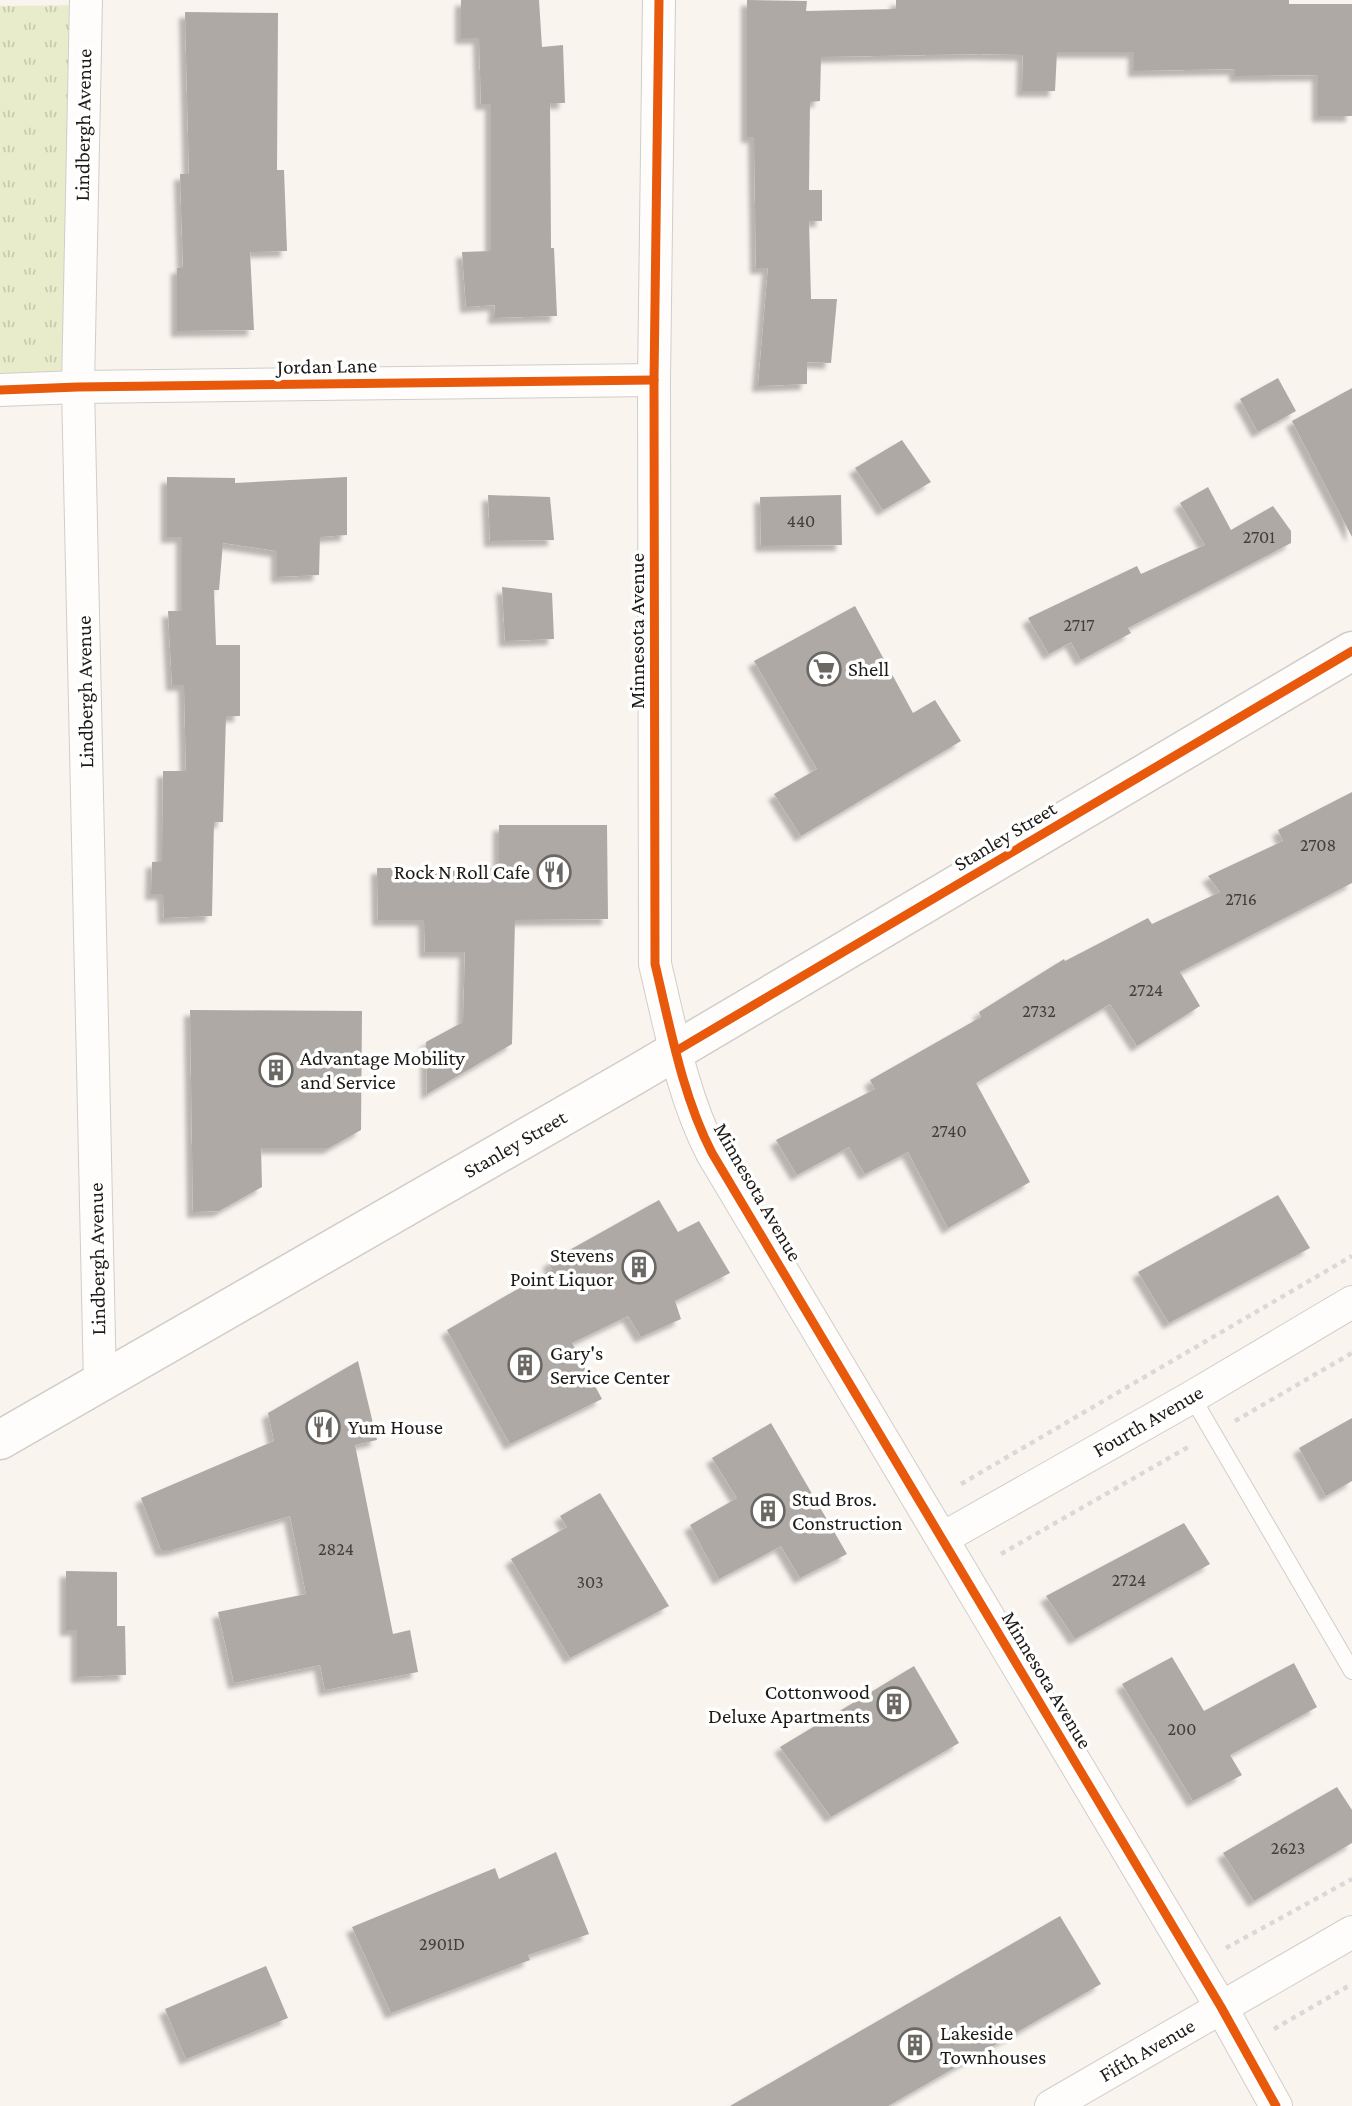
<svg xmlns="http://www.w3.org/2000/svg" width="1352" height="2106" viewBox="0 0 1352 2106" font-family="'Crimson Pro',serif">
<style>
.grass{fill:url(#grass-tufts)}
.building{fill:#aea9a5;filter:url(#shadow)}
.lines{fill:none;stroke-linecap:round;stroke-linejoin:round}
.lane-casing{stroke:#d1cdc9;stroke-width:18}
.street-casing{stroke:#d1cdc9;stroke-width:34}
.secondary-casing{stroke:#d1cdc9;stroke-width:41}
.path{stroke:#dad9d7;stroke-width:4.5;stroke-dasharray:5 5;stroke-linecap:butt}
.lane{stroke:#fefdfc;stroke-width:16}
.street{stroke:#fefdfc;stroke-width:32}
.secondary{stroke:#fefdfc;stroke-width:38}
.cycleway-casing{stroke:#fff;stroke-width:13}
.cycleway{stroke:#e8590c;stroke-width:9}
.labels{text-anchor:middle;stroke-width:7;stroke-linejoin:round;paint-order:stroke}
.number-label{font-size:18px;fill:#423e3a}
.street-label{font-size:21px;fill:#1e1b17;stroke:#fff}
.poi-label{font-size:21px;fill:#1e1b17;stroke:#fff;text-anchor:start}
</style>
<defs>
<pattern id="grass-tufts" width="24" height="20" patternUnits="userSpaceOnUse" patternTransform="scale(1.75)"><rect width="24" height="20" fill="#e9eccb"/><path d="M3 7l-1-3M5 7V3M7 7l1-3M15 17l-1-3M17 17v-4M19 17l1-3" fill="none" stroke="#c7caae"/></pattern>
<filter id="shadow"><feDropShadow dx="-6" dy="6" stdDeviation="2" flood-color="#0004"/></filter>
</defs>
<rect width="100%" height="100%" fill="#f9f4ee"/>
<!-- grass -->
<polygon class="grass" points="86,5 78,387 0,390 0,6"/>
<!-- building -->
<g class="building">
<polygon points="461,0 539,0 542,47 563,45 565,103 550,103 551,248 554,248 557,316 494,318 495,305 466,307 462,252 491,251 491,104 481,104 479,38 461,38"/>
<polygon points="747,0 807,1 806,11 896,9 896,0 1289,0 1289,4 1352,4 1352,116 1318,116 1318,75 1235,76 1235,69 1134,71 1134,52 1057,52 1055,91 1022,91 1023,55 979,54 821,57 820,101 810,102 809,190 822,190 822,221 809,221 811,299 837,299 831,363 807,362 807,384 758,386 768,268 756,268 754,137 747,137"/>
<polygon points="185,12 278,13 277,170 284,170 287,251 250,252 254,330 177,331 177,268 183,267 180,174 189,174"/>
<polygon points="1278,378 1296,411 1258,432 1240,399"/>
<polygon points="1352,388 1352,537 1292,421"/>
<polygon points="902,440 931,482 883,510 855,468"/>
<polygon points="167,477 235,478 235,483 347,477 347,535 320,537 319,575 277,577 277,551 223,543 219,590 214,590 216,645 240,645 240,716 226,716 223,822 214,822 212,916 164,918 163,894 151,894 152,862 162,861 163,771 186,771 184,685 172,685 168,611 182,611 182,537 167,537"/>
<polygon points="1208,487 1231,530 1273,506 1291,531 1291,543 1128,628 1131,633 1081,660 1071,642 1049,654 1028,618 1137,566 1141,574 1205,545 1180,503"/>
<polygon points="488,495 550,497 554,540 490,541"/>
<polygon points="841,495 842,545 761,546 760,497"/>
<polygon points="502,587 552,593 554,639 505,641"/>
<polygon points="855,606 913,713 935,700 961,741 801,836 774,794 817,769 754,661"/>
<polygon points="1352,792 1352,883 1180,972 1200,1006 1137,1046 1110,1004 976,1083 1030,1182 948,1228 908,1152 865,1174 849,1147 797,1175 776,1140 875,1089 870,1080 981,1017 979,1012 1064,959 1065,961 1148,918 1152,924 1220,892 1208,876 1283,841 1278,830"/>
<polygon points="499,825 607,825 608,919 515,920 512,1044 427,1094 426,1042 463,1022 465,952 425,952 424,920 378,920 377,868 499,868"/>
<polygon points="190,1010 362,1011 361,1130 329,1148 261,1148 262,1187 219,1211 193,1212"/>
<polygon points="1278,1195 1310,1248 1169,1323 1138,1272"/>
<polygon points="659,1200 678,1232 699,1221 730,1273 675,1301 681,1319 641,1337 628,1316 572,1343 602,1399 510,1444 447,1330 552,1269 548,1262"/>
<polygon points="358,1361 377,1440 355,1445 393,1634 410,1630 418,1672 325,1690 320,1665 234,1683 218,1612 306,1594 290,1516 172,1550 161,1550 141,1498 274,1441 268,1413"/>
<polygon points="1352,1418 1352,1481 1326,1496 1299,1448"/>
<polygon points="771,1423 847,1554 800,1578 781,1546 719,1579 690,1525 737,1498 712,1458"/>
<polygon points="600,1493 669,1606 570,1658 511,1559 567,1527 560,1516"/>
<polygon points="1184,1523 1210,1564 1075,1639 1046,1596"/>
<polygon points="66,1571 117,1572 117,1626 125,1626 126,1675 77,1677 77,1630 66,1630"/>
<polygon points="1172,1657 1204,1711 1294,1663 1317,1707 1230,1755 1242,1775 1193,1801 1122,1684"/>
<polygon points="914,1666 959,1743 831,1817 780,1747"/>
<polygon points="1337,1787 1352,1810 1352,1843 1254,1901 1223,1853"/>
<polygon points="556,1852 589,1934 528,1955 530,1960 391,2013 352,1927 495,1868 499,1879"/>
<polygon points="1060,1916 1101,1984 888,2106 730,2106"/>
<polygon points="266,1966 288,2018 186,2059 165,2009"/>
</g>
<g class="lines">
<defs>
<polyline id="lane" points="1192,1397 1352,1671"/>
<g id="street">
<polyline points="86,0 78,387 100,1384"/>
<path d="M659 0 654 380 655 964C670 1026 682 1095 712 1153L1221 2007 1276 2106"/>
<polyline points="0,390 78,387 654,380"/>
<polyline points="943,1538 1192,1397 1352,1302"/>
<polyline points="1051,2106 1352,1932"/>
</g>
<polyline id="secondary" points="0,1440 635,1075 1352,651"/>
</defs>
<!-- lane casing -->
<use href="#lane" class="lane-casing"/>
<!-- street casing -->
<use href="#street" class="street-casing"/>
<!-- secondary casing -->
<use href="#secondary" class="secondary-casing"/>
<!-- path -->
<g class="path">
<polyline points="1235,1421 1352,1353"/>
<polyline points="961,1484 1352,1256"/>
<polyline points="1001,1554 1190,1446"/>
<polyline points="1226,1948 1352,1879"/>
<polyline points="1274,2029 1352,1984"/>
</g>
<!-- lane -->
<use href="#lane" class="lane"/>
<!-- street -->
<use href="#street" class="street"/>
<!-- secondary -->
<use href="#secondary" class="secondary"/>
<defs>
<g id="cycleway">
<path d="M659 0 654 380 655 964C670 1026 682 1095 712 1153L1221 2007 1276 2106"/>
<polyline points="0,390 78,387 654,380"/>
<polyline points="676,1051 1352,651"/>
</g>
</defs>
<!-- cycleway casing -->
<use href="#cycleway" class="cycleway-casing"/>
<!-- cycleway -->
<use href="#cycleway" class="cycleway"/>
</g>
<!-- icons -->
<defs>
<symbol id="supermarket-ring" viewBox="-11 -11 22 22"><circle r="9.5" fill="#fff" stroke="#6b6762" stroke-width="1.5"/><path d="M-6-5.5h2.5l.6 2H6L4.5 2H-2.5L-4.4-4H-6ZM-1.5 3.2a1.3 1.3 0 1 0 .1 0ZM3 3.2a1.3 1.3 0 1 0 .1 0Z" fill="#6b6762"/></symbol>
<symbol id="restaurant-ring" viewBox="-11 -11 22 22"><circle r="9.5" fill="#fff" stroke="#6b6762" stroke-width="1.5"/><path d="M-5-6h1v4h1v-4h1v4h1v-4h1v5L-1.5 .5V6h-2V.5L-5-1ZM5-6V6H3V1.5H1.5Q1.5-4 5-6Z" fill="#6b6762"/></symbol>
<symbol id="building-ring" viewBox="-11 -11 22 22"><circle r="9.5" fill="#fff" stroke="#6b6762" stroke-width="1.5"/><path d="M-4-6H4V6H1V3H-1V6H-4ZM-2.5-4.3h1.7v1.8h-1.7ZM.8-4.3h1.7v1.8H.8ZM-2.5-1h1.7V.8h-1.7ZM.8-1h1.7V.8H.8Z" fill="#6b6762"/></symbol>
</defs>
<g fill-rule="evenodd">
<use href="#supermarket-ring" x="805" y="650" width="38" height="38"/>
<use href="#restaurant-ring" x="535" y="853" width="38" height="38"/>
<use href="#building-ring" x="257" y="1051" width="38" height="38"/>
<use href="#building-ring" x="620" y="1248" width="38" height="38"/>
<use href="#building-ring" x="506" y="1346" width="38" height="38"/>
<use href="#restaurant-ring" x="304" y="1408" width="38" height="38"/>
<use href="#building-ring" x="749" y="1492" width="38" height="38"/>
<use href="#building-ring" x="875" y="1685" width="38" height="38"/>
<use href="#building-ring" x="896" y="2026" width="38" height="38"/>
</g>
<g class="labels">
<!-- number labels -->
<g class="number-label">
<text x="801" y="527">440</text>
<text x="1259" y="543">2701</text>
<text x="1079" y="631">2717</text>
<text x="1318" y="851">2708</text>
<text x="1241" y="905">2716</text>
<text x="1146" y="996">2724</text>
<text x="1039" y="1017">2732</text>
<text x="949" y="1137">2740</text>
<text x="336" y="1555">2824</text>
<text x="1129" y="1586">2724</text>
<text x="590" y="1588">303</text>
<text x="1182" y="1735">200</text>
<text x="1288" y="1854">2623</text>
<text x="442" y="1950">2901D</text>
</g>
<!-- street labels -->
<g class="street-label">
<text transform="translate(83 125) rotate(-89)" y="7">Lindbergh Avenue</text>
<text transform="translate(327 366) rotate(-1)" y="7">Jordan Lane</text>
<text transform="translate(637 631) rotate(-90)" y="7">Minnesota Avenue</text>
<text transform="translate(85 692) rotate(-91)" y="7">Lindbergh Avenue</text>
<text transform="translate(1005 836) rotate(-31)" y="7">Stanley Street</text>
<text transform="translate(515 1144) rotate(-30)" y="7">Stanley Street</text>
<text transform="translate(758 1192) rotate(60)" y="7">Minnesota Avenue</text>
<text transform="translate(97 1259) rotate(-91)" y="7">Lindbergh Avenue</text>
<text transform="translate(1148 1421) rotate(-30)" y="7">Fourth Avenue</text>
<text transform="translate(1047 1680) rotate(59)" y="7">Minnesota Avenue</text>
<text transform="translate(1147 2050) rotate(-30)" y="7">Fifth Avenue</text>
</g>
<!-- poi labels -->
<g class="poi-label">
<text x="848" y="676">Shell</text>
<text x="530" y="879" text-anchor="end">Rock N Roll Cafe</text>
<text x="300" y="1065">Advantage Mobility<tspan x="300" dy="24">and Service</tspan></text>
<text x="614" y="1262" text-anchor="end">Stevens<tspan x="614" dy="24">Point Liquor</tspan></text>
<text x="550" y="1360">Gary's<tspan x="550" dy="24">Service Center</tspan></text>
<text x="348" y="1434">Yum House</text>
<text x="792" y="1506">Stud Bros.<tspan x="792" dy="24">Construction</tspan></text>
<text x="870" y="1699" text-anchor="end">Cottonwood<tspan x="870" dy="24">Deluxe Apartments</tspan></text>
<text x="940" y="2040">Lakeside<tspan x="940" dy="24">Townhouses</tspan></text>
</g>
</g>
</svg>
